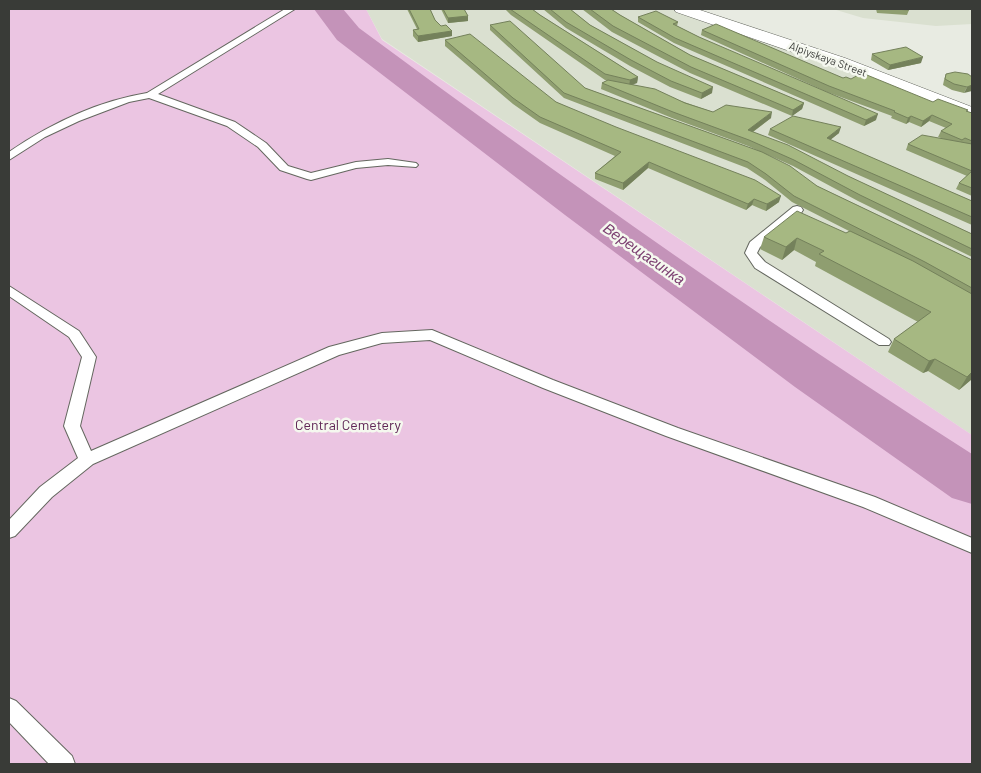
<svg xmlns="http://www.w3.org/2000/svg" width="981" height="773" viewBox="0 0 981 773" font-family="Barlow,sans-serif">
<style>
.built{fill:#dae0d0}
.green{fill:#ebc5e2}
.lines{fill:none;stroke-linecap:round;stroke-linejoin:round}
.river{fill:#c493b9;fill-rule:evenodd}
.service-casing{stroke:#64675f;stroke-width:2}
.tertiary-casing{stroke:#64675f;stroke-width:1}
.service{fill:#fff;fill-rule:evenodd}
.tertiary{fill:#fff;fill-rule:evenodd}
.wall{fill:#8f9e70}
.shaded-wall{fill:#74815b}
.building{fill:#a6b882;stroke:#74815b}
.labels{text-anchor:middle;stroke-width:5;stroke-linejoin:round;paint-order:stroke}
.far-street-label{font-size:11px;fill:#393b37;stroke:#f5f8ef}
.park-label{font-size:14px;fill:#5f2555;stroke:#f5f8ef}
.water-label{font-size:15px;font-style:italic;fill:#7b3e70;stroke:#f5f8ef}
</style>
<rect width="100%" height="100%" fill="#e8ebe2"/>
<!-- built -->
<g class="built">
<polygon points="366,9 685,9 843,62 959,106 972,107 972,435 382,39"/>
<polygon points="833,9 972,9 972,24 936,26 863,18"/>
</g>
<!-- green -->
<polygon class="green" points="9,9 366,9 382,40 972,435 972,764 9,764"/>
<g class="lines">
<!-- river -->
<path class="river" d="M314 9H343L359 28C559 176 762 320 972 454V504L952 498 795 387 565 215 337 40Z"/>
<defs>
<g id="service">
<path d="M285 9H295L158 94 235 122 266 143 288 166 311 173 356 162 388 159 416 163 418 165 416 167 388 165 356 168 311 180 307 179 280 170 258 147 227 126 149 98 129 102 79 121 45 137 9 160V152C50 124 98 101 147 93Z"/>
<polygon points="797,206 801,207 803,210 801,213 760,247 757,253 765,262 889,339 891,342 889,345 879,345 755,268 745,253 750,242 793,207"/>
<polygon points="9,286 79,331 96,357 80,426 91,451 329,347 382,333 432,330 553,380 678,428 875,497 972,538 972,553 863,507 666,436 543,388 430,340 382,343 339,355 93,464 52,497 15,536 9,538 9,520 40,487 78,458 64,426 82,357 69,337 9,296"/>
<polygon points="9,698 16,701 72,756 75,764 49,764 9,722"/>
</g>
<polygon id="tertiary" points="674,9 697,9 845,58 972,107 972,119 833,66 676,12"/>
</defs>
<!-- service casing -->
<use href="#service" class="service-casing"/>
<!-- tertiary casing -->
<use href="#tertiary" class="tertiary-casing"/>
<!-- service -->
<use href="#service" class="service"/>
<!-- tertiary -->
<use href="#tertiary" class="tertiary"/>
</g>
<!-- wall -->
<g class="wall">
<polygon points="407,9 430,9 435,20 441,26 452,31 452,36 418,42 413,36 413,30 417,29"/>
<polygon points="441,9 464,9 468,21 448,23"/>
<polygon points="505,9 532,9 540,15 638,77 637,83 632,84 713,112 771,118 753,132 972,234 972,257 858,201 793,166 766,154 817,186 972,260 972,379 959,390 928,371 923,373 888,352 894,339 918,322 815,266 816,262 794,250 782,260 760,249 764,237 846,233 849,231 792,202 765,180 747,168 564,98 490,30 490,25 585,88 759,151 748,146 672,118 601,89 602,83 607,80 605,80 511,15"/>
<polygon points="543,9 570,9 590,25 712,93 701,99 670,87 630,66 566,28"/>
<polygon points="582,9 611,9 620,15 690,55 804,103 802,109 792,116 690,73 612,32"/>
<polygon points="876,9 909,9 909,10 907,15 877,13"/>
<polygon points="638,17 678,22 677,26 699,37 876,120 864,126 674,43 638,22"/>
<polygon points="702,30 843,78 851,79 972,113 972,196 956,189 959,183 967,176 906,150 908,144 941,138 938,137 941,131 946,128 929,121 921,127 909,122 906,124 891,118 892,116 827,92 701,35"/>
<polygon points="445,40 556,102 779,202 766,211 752,205 746,210 648,168 623,190 595,179 595,173 615,156 540,123 513,104 445,46"/>
<polygon points="872,54 921,63 888,70 871,60"/>
<polygon points="946,74 972,77 964,93 952,90 943,85 944,80"/>
<polygon points="770,129 839,133 830,140 972,201 972,225 768,135"/>
</g>
<!-- shaded-wall -->
<g class="shaded-wall">
<polygon points="468,16 468,21 448,23 448,18"/>
<polygon points="452,31 452,36 418,42 418,36"/>
<polygon points="923,57 921,63 888,70 890,65"/>
<polygon points="638,77 637,83 629,86 630,80"/>
<polygon points="972,85 972,91 964,93 967,87"/>
<polygon points="713,87 712,93 701,99 702,93"/>
<polygon points="804,103 802,109 792,116 793,110"/>
<polygon points="772,112 771,118 747,136 748,130"/>
<polygon points="878,114 876,120 864,126 866,120"/>
<polygon points="932,115 929,121 921,127 923,121"/>
<polygon points="911,116 909,122 906,124 908,118"/>
<polygon points="841,127 839,133 825,144 827,138"/>
<polygon points="649,162 648,168 623,190 623,183"/>
<polygon points="781,196 779,202 766,211 767,204"/>
<polygon points="754,199 752,205 746,210 748,204"/>
<polygon points="797,238 794,250 782,260 786,247"/>
<polygon points="935,359 928,371 923,373 929,361"/>
<polygon points="972,372 972,379 959,390 967,377"/>
</g>
<!-- building -->
<g class="building">
<polygon points="409,9 430,9 435,20 441,26 446,25 452,31 418,36 413,30 419,29"/>
<polygon points="443,9 464,9 468,16 448,18"/>
<polygon points="510,9 532,9 540,15 638,77 630,80 605,74"/>
<polygon points="550,9 570,9 590,25 657,62 713,87 702,93 671,81 631,60 566,22"/>
<polygon points="590,9 611,9 620,15 690,55 804,103 793,110 691,67 613,26"/>
<polygon points="894,9 909,9 909,10"/>
<polygon points="656,11 678,22 673,24 699,37 878,114 866,120 675,38 638,17"/>
<polygon points="510,21 585,88 762,152 790,166 817,186 972,260 972,288 925,262 794,196 766,174 748,162 564,93 490,25"/>
<polygon points="716,24 843,78 846,77 851,79 862,73 933,102 938,99 968,110 966,111 972,113 972,141 965,138 962,140 941,131 952,124 932,115 923,121 911,116 908,118 894,112 895,111 829,86 702,30"/>
<polygon points="470,34 556,102 616,127 755,180 781,196 767,204 754,199 748,204 649,162 623,183 595,173 621,152 540,117 513,98 445,40"/>
<polygon points="906,47 923,57 890,65 872,54"/>
<polygon points="955,72 968,74 972,77 972,85 967,87 954,84 945,79 946,74"/>
<polygon points="608,80 655,89 685,103 713,112 726,105 772,112 748,130 788,145 848,176 972,234 972,249 860,195 794,160 749,140 673,112 602,83"/>
<polygon points="793,116 841,127 827,138 972,201 972,217 770,129"/>
<polygon points="922,135 972,144 972,171 908,144"/>
<polygon points="972,171 972,188 959,183"/>
<polygon points="797,211 846,233 850,231 913,261 972,294 972,372 967,377 935,359 929,361 894,339 931,312 819,254 824,251 797,238 786,247 764,237"/>
</g>
<g class="labels">
<!-- far-street labels -->
<g class="far-street-label">
<text transform="translate(828 59) rotate(20)" y="4">Alpiyskaya Street</text>
</g>
<!-- park labels -->
<g class="park-label">
<text x="348" y="430">Central Cemetery</text>
</g>
<!-- water labels -->
<g class="water-label">
<text transform="translate(644 254) rotate(35)" y="5">Верещагинка</text>
</g>
</g>
<!-- border -->
<rect width="981" height="773" fill="none" stroke="#393b37" stroke-width="20"/>
</svg>
